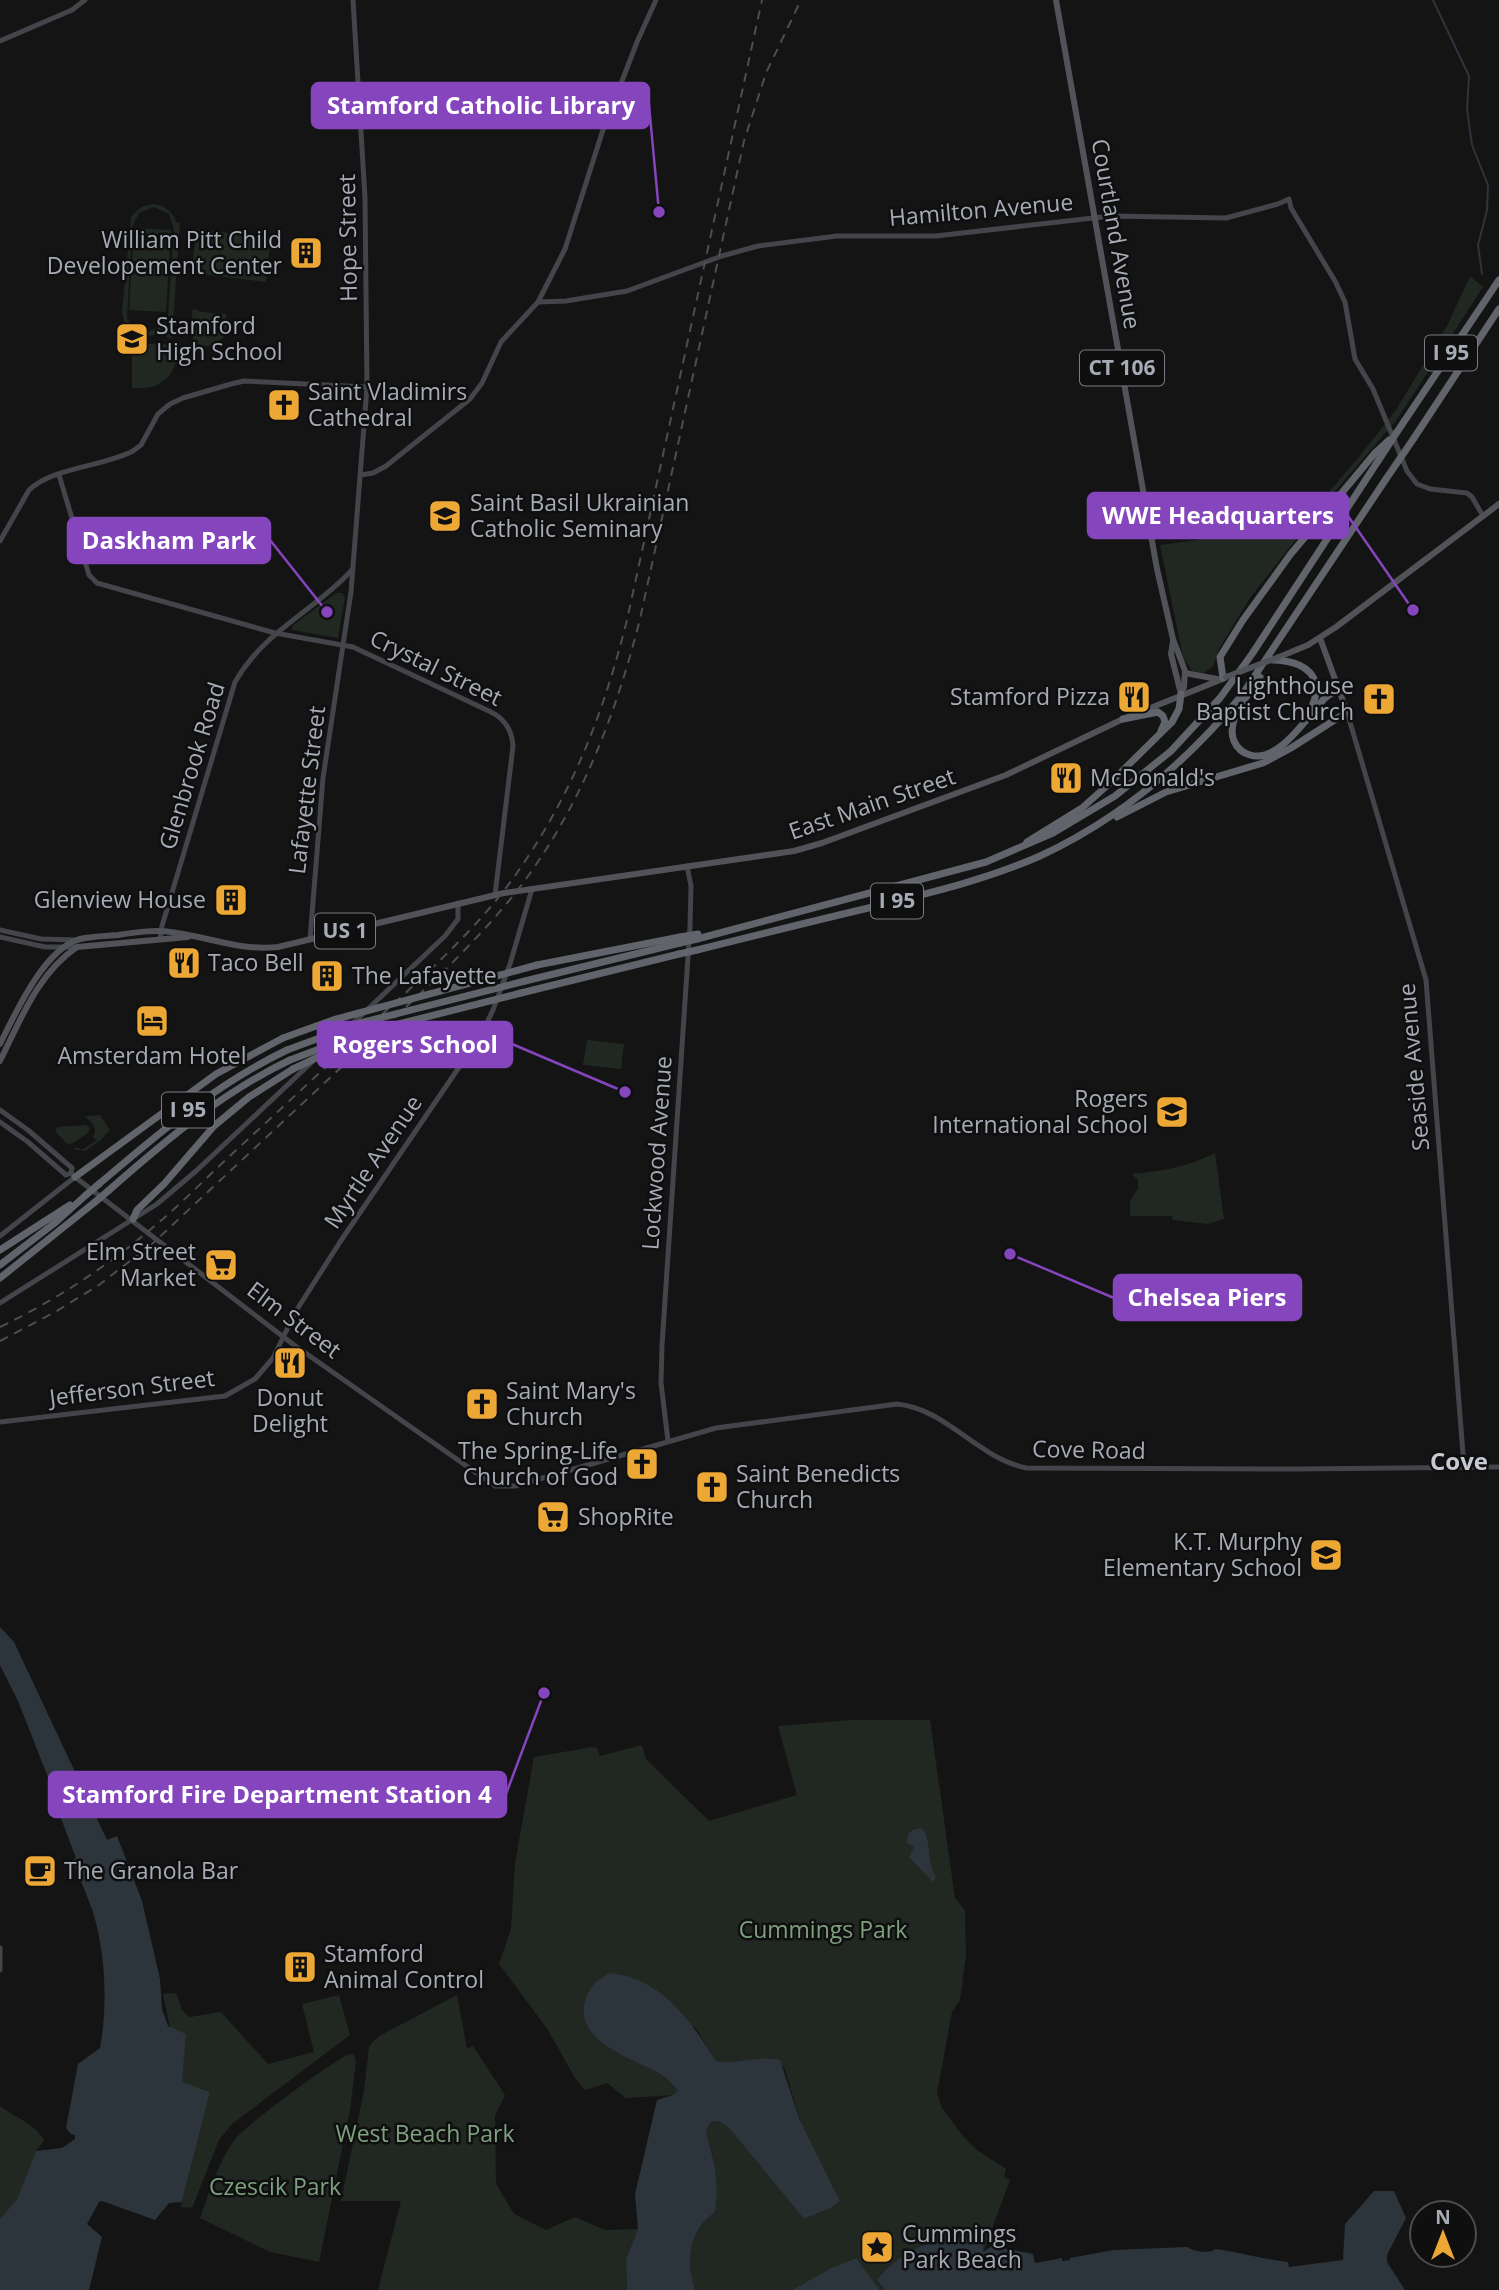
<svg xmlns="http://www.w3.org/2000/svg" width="1499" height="2290" viewBox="0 0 1499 2290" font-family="'Open Sans',sans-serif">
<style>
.green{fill:#202821;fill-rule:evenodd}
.water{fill:#2c353b}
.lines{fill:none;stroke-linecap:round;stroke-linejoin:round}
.stream{stroke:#2c353b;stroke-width:2}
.secondary{stroke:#43454a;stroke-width:5}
.primary{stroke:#515359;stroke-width:6}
.highway{stroke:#61646b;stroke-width:7}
.rail{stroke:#4c4e53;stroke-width:2;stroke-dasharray:9 7;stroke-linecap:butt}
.primary-bridge{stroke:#515359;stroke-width:6}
.highway-bridge{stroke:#61646b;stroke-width:7}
.labels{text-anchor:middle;stroke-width:5;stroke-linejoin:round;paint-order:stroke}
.shield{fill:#0f0f10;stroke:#797c84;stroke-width:2}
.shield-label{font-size:21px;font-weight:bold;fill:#a6abb5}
.street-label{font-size:23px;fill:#a6abb5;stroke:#0f0f10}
.poi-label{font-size:23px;fill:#a6abb5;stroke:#0f0f10;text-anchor:start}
.park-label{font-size:23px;fill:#7da07e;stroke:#0f0f10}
.neighbourhood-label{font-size:24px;font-weight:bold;fill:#c7cad2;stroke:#0f0f10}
.leader{fill:none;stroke:#8445bd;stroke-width:2.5}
.callout-dot{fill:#8445bd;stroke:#0f0f10;stroke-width:2.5}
.callout{fill:#8445bd;stroke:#8445bd;stroke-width:2.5}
.callout-label{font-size:24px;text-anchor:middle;font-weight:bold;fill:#fff}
</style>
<rect width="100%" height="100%" fill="#141415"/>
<!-- green -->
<g class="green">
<path d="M154 204C165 206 173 211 176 222L180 223 172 338 166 337 167 327 155 335 147 336 133 332 124 321 122 312 131 217C138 208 143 205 154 204ZM154 207 169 214 174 230 168 315 161 327 146 332 131 325 127 318 132 227 139 213Z"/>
<polygon points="134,228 171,230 166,312 129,310"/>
<polygon points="197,229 271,238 266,282 191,273"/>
<polygon points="1470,276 1483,287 1396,421 1324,504 1250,598 1219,649 1213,666 1204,673 1192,671 1183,657 1160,545 1257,532 1257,515 1314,509 1359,457 1396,410 1448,324"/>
<path d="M195 309 201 312 226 314 227 331C220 344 207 351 193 342L192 311Z"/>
<path d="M136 343 179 345C177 375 162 391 132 388V346Z"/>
<polygon points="336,593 342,593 345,597 338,638 292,630 292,626"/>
<polygon points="587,1040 624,1044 621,1069 583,1065"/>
<path d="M100 1115 110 1130 101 1140 85 1151 73 1149 76 1147 82 1150 97 1140 93 1137C99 1126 90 1122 85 1116Z"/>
<polygon points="86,1125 90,1128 88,1133 71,1144 66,1143 55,1131 58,1127"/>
<path d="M1215 1153 1224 1219 1208 1224 1173 1220 1172 1216H1130V1201L1138 1188V1180L1132 1174C1162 1171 1188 1167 1215 1153Z"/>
<path d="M850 1720H930L955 1898 965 1910 966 1954 960 2000 952 2012 937 2093 942 2108 963 2136 977 2150 1006 2169 1004 2177 1010 2180 983 2253 877 2280 885 2290H880L856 2258 831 2268 792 2290H695C686 2258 688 2234 715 2212V2166L706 2130 712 2121H718L729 2128 804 2219 831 2208 840 2201 799 2118 785 2069 772 2058 729 2063 716 2061 696 2028 589 1990C571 2041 622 2054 657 2072 665 2076 672 2084 678 2090L673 2095 626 2098 607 2083 585 2090 575 2078 548 2030 499 1964 511 1929 515 1863 534 1757 592 1747 597 1748 600 1756 642 1745 646 1759 709 1821 797 1795 778 1726Z"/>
<polygon points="176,1993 182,2010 190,2017 221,2012 268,2064 314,2052 302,2004 339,1995 350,2035 232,2124 219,2140 192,2208 181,2207 210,2092 181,2082 163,1994"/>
<polygon points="457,1995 467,2049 473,2046 505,2095 495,2116 496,2184 514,2214 546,2230 575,2217 605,2230 638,2229 626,2259 627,2290 378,2290 401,2201 341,2201 364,2090 369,2046 379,2036"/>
<path d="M350 2054 354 2055 356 2061 350 2110 319 2262 270 2252 200 2218C210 2191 218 2161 236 2138 244 2127 339 2056 350 2054Z"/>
<path d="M0 2106C13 2116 40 2127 44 2141L36 2151 17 2199 0 2219Z"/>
</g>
<!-- water -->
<g class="water">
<path d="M0 1627 14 1642 107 1840 117 1836 142 1901 160 1979 162 2009 168 2026 186 2034 182 2082 210 2092 182 2202 169 2203 155 2220 102 2201 99 2202 87 2224 102 2237 89 2290H0V2219L17 2199 36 2151 62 2148 75 2139V2135L71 2134 66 2128 78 2064 100 2048C107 2009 106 1966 97 1927 92 1905 81 1882 72 1860L76 1858 53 1797 55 1795 18 1701 0 1665Z"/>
<path d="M921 1828C932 1836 926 1862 936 1877L933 1882 909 1857 914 1847 907 1843 908 1835 912 1830Z"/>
<path d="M610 1973C661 1978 691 2021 716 2061 737 2065 759 2055 780 2060L799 2118 840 2201 831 2208 804 2219 729 2128 718 2121H712L706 2130 715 2167 717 2193 715 2212C688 2233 686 2259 695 2290H627L626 2259 638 2229 635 2194 657 2100 673 2095 678 2090C672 2084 665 2076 657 2072 632 2059 574 2041 585 2001 589 1986 597 1980 610 1973Z"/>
<path d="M1374 2191H1394L1406 2218 1387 2255V2262L1405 2290H885L877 2280C900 2250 947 2228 983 2244V2252L992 2246 1033 2254 1035 2263 1062 2258V2261L1070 2260V2258L1114 2250 1187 2247C1195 2252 1209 2254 1216 2249 1241 2253 1263 2259 1288 2262L1289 2267 1343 2260 1345 2224Z"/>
<polygon points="856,2258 880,2290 792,2290 831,2268"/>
</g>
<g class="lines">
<!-- stream -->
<polyline class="stream" points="1433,0 1469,76 1467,109 1472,145 1488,185 1487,210 1478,245 1482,274"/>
<!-- secondary -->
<g class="secondary">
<polyline points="0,41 72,10 85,0"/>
<polyline points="538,302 566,301 627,291 722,256 758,246 837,236 936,236 1111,216 1226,218 1278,204 1289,199 1291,208 1335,281 1345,302 1355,359 1373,389 1407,471 1417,484 1430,489 1467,493 1472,497 1483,516"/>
<path d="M59 475 89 575 97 583 275 633 353 647 491 712C505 719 512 730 513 746L495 895"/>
<polyline points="361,475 373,473 386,466 470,399 482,383 501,342 538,302 565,249 602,133 637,42 656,0"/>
<path d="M0 541 29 490C54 467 102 467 133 451L141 445 158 414 170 404 183 398 231 384 244 381 367 387"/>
<polyline points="1347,712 1426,980 1464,1467"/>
<polyline points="0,930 41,939 76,940"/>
<polyline points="0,937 45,947 76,947"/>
<path d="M160 939 162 926 235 682C266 629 312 613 352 570"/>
<polyline points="310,939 323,778 351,592 367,387 365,198 353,0"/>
<polyline points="332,1043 445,936 458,919 458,903"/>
<path d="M0 1110 28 1130 72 1168 71 1173 75 1177 294 1345 495 1486H515L716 1428 897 1404C947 1409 976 1457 1026 1468L1297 1469 1499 1467"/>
<polyline points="0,1122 28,1142 66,1175 71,1173"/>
<polyline points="0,1236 75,1177"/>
<polyline points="0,1303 157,1204 196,1171 312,1062"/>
<polyline points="0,1422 225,1396 255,1379 273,1358 296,1311 340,1242 481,1035 493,1010 510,964 532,889"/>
<polyline points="668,1441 661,1383 662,1345 690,927 691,886 687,866"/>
<polyline points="0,1948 0,1970"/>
</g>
<!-- primary -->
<g class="primary">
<polyline points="1056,0 1157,569 1173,639 1185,671 1184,687 1181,694"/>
<polyline points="1320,638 1347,712"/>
<polyline points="1173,641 1171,654 1181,694"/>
<polyline points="1279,657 1308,645 1336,627 1499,504"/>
<polyline points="1185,673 1217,679"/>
<path d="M0 1044C16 1012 44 949 80 939 92 936 106 936 118 935 137 932 157 929 177 933 211 938 242 951 278 947L504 893 794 851 822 843 1006 775 1123 719 1225 678"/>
<path d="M0 1061C20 1021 38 973 77 947L188 937"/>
</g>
<!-- highway -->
<g class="highway">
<polyline points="1397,432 1499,280"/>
<polyline points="1414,438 1499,309"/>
<path d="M1273 660C1304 661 1328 676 1310 710"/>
<path d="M1260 677C1250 693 1225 720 1234 741 1237 748 1243 753 1250 755 1279 764 1308 715 1325 698 1330 693 1334 692 1340 691"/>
<polyline points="1223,678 1220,657 1243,620 1290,555 1375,453"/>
<polyline points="1123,719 1158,712 1163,716 1165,722 1161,731"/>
<polyline points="1117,817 1166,792 1263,763 1291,748 1347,712"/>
<polyline points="1027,842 1082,808 1110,783 1172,722 1179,709 1181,694"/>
<polyline points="697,939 986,862 1053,833 1115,796 1171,751 1220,698 1252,654 1378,461"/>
<path d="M697 950C757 935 817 920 877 906 933 892 988 879 1040 856 1120 819 1186 763 1242 695L1386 479"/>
<polyline points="537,965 680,937"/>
<polyline points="525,981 680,943"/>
<polyline points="521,993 679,954"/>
<polyline points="75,1177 216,1074 283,1038"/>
<path d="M99 1184C159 1133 216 1084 287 1050"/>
<path d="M108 1191C165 1141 221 1093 290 1060"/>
<polyline points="133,1219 137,1210 164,1184 214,1126 249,1097 293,1069"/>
<polyline points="0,1250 70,1205"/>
<polyline points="0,1265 56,1222 86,1195"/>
<polyline points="0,1278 95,1202"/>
</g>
<!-- rail -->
<g class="rail">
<path d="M0 1327C54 1301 105 1268 151 1229 179 1206 205 1179 232 1154 271 1118 310 1082 349 1045 408 989 475 935 521 867 575 788 604 711 627 620L762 0"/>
<path d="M0 1341 55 1312 99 1285 152 1244 439 976C472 943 504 910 531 872 585 795 617 710 640 619L744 141 766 73 801 0"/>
</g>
<!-- primary-bridge -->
<polyline class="primary-bridge" points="1226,677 1279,657"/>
<!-- highway-bridge -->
<g class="highway-bridge">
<polyline points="1375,453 1389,440"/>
<polyline points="1378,461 1397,432"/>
<polyline points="1386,479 1414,438"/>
<polyline points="680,937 698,934"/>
<polyline points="680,943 697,939"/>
<polyline points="679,954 697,950"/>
<polyline points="283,1038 333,1020 537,965"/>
<polyline points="287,1050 360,1023 525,981"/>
<polyline points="290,1060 359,1034 521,993"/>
<polyline points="293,1069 337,1048 387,1031"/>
<polyline points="86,1195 99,1184"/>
<polyline points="95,1202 108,1191"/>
</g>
</g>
<!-- icons -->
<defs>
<symbol id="building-square" viewBox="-11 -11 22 22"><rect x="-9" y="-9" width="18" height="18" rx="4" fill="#eca735" stroke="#0f0f10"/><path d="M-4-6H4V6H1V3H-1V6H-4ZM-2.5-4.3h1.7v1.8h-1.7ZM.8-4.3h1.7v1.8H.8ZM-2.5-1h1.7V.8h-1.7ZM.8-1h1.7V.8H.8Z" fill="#111"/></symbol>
<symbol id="school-square" viewBox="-11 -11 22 22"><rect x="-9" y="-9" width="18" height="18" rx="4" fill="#eca735" stroke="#0f0f10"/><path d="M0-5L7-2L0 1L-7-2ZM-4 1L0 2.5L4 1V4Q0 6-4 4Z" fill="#111"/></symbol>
<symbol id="church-square" viewBox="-11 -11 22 22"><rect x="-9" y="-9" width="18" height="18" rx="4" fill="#eca735" stroke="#0f0f10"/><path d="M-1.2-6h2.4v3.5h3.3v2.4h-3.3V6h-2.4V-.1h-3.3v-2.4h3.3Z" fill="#111"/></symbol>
<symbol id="university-square" viewBox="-11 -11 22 22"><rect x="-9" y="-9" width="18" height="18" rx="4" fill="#eca735" stroke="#0f0f10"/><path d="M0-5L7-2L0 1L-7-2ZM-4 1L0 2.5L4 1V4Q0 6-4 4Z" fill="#111"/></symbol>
<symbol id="restaurant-square" viewBox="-11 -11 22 22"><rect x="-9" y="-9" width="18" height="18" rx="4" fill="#eca735" stroke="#0f0f10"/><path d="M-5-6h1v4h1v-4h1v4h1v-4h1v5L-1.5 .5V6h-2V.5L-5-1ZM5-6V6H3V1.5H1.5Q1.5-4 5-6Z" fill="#111"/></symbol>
<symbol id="hotel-square" viewBox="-11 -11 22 22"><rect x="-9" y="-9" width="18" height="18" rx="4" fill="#eca735" stroke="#0f0f10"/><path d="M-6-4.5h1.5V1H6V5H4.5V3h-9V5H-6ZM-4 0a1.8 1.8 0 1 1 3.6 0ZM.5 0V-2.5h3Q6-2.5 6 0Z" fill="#111"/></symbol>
<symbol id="supermarket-square" viewBox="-11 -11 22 22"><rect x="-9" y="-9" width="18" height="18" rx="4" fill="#eca735" stroke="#0f0f10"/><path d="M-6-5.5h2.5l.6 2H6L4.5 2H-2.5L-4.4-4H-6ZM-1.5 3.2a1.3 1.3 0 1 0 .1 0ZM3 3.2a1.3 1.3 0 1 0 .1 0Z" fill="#111"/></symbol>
<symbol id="cafe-square" viewBox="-11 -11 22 22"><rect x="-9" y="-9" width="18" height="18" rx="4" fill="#eca735" stroke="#0f0f10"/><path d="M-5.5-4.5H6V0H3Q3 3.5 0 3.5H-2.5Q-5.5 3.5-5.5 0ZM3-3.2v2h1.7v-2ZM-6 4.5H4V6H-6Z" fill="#111"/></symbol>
<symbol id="sight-square" viewBox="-11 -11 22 22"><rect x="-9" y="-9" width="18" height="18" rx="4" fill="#eca735" stroke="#0f0f10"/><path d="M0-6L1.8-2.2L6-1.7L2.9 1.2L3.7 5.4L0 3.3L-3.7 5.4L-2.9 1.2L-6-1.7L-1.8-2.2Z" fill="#111"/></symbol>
</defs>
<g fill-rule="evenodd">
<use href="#building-square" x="287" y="234" width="38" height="38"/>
<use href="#school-square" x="113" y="320" width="38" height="38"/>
<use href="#church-square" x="265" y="386" width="38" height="38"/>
<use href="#university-square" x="426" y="497" width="38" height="38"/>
<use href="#restaurant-square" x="1115" y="678" width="38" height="38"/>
<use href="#church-square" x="1360" y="680" width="38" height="38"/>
<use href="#restaurant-square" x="1047" y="759" width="38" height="38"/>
<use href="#building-square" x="212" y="881" width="38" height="38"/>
<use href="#restaurant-square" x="165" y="944" width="38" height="38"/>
<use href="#building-square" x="308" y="957" width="38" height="38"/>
<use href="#hotel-square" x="133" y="1002" width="38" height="38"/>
<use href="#school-square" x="1153" y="1093" width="38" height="38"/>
<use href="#supermarket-square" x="202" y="1246" width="38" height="38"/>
<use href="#restaurant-square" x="271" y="1344" width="38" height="38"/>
<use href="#church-square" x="463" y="1385" width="38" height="38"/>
<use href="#church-square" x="623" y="1445" width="38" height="38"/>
<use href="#church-square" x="693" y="1468" width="38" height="38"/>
<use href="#supermarket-square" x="534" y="1498" width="38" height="38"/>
<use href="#school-square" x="1307" y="1536" width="38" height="38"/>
<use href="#cafe-square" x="21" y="1852" width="38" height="38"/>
<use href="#building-square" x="281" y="1948" width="38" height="38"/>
<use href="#sight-square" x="858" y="2228" width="38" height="38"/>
</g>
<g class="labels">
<!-- shield labels -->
<g class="shield">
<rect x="1425" y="335.5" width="52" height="35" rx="5"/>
<rect x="1080" y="350.5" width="84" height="35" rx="5"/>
<rect x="871" y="883.5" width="52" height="35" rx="5"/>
<rect x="315" y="913.5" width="60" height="35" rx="5"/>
<rect x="162" y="1092.5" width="52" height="35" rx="5"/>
</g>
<g class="shield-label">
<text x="1451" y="360">I 95</text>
<text x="1122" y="375">CT 106</text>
<text x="897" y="908">I 95</text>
<text x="345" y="938">US 1</text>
<text x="188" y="1117">I 95</text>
</g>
<!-- street labels -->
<g class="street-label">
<text transform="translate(981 210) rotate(-5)" y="8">Hamilton Avenue</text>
<text transform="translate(1116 234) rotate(80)" y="8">Courtland Avenue</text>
<text transform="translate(348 238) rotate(-91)" y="8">Hope Street</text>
<text transform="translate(436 668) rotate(26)" y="8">Crystal Street</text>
<text transform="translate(192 766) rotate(-73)" y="8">Glenbrook Road</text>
<text transform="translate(307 790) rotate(-83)" y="8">Lafayette Street</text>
<text transform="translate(872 804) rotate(-19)" y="8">East Main Street</text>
<text transform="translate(1414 1067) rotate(-95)" y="8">Seaside Avenue</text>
<text transform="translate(657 1153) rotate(-86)" y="8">Lockwood Avenue</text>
<text transform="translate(373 1162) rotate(-56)" y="8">Myrtle Avenue</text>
<text transform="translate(294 1320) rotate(37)" y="8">Elm Street</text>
<text transform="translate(132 1388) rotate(-7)" y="8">Jefferson Street</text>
<text transform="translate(1089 1450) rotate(1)" y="8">Cove Road</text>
</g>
<!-- poi labels -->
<g class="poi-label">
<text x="282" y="248" text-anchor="end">William Pitt Child<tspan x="282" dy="26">Developement Center</tspan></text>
<text x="156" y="334">Stamford<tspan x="156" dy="26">High School</tspan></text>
<text x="308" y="400">Saint Vladimirs<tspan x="308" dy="26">Cathedral</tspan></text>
<text x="470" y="511">Saint Basil Ukrainian<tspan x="470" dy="26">Catholic Seminary</tspan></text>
<text x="1354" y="694" text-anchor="end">Lighthouse<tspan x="1354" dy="26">Baptist Church</tspan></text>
<text x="1110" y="705" text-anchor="end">Stamford Pizza</text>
<text x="1090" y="786">McDonald's</text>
<text x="206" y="908" text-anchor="end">Glenview House</text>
<text x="208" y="971">Taco Bell</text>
<text x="352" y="984">The Lafayette</text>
<text x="152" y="1064" text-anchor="middle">Amsterdam Hotel</text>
<text x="1148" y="1107" text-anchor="end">Rogers<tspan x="1148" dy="26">International School</tspan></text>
<text x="196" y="1260" text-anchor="end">Elm Street<tspan x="196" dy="26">Market</tspan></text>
<text x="506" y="1399">Saint Mary's<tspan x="506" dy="26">Church</tspan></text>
<text x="290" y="1406" text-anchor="middle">Donut<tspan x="290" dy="26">Delight</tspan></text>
<text x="618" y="1459" text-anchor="end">The Spring-Life<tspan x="618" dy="26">Church of God</tspan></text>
<text x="736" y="1482">Saint Benedicts<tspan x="736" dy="26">Church</tspan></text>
<text x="578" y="1525">ShopRite</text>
<text x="1302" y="1550" text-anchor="end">K.T. Murphy<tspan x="1302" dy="26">Elementary School</tspan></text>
<text x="64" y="1879">The Granola Bar</text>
<text x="324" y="1962">Stamford<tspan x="324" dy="26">Animal Control</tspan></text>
<text x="902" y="2242">Cummings<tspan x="902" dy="26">Park Beach</tspan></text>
</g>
<!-- park labels -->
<g class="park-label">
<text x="823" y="1938">Cummings Park</text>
<text x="425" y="2142">West Beach Park</text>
<text x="275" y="2195">Czescik Park</text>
</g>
<!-- neighbourhood labels -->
<g class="neighbourhood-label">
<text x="1459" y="1470">Cove</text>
</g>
</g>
<!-- callouts -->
<path class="leader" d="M659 212L649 105M1413 610L1348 516M327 612L270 540M625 1092L512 1044M1010 1254L1114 1298M544 1693L506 1794"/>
<g class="callout-dot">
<circle cx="659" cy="212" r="7"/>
<circle cx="1413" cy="610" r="7"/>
<circle cx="327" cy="612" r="7"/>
<circle cx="625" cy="1092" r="7"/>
<circle cx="1010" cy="1254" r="7"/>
<circle cx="544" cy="1693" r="7"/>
</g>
<g class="callout">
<rect x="312" y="83" width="337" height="45" rx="7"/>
<rect x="1088" y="493" width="260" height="45" rx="7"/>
<rect x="68" y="518" width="202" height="45" rx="7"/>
<rect x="318" y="1022" width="194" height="45" rx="7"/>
<rect x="1114" y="1275" width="187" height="45" rx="7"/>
<rect x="49" y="1772" width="457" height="45" rx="7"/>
</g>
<g class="callout-label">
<text x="481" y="114">Stamford Catholic Library</text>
<text x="1218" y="524">WWE Headquarters</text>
<text x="169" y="549">Daskham Park</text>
<text x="415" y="1053">Rogers School</text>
<text x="1207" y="1306">Chelsea Piers</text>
<text x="277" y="1803">Stamford Fire Department Station 4</text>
</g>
<!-- north arrow -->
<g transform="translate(1443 2234)"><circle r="33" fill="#0f0f10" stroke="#4b4d52" stroke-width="2"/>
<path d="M0-5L12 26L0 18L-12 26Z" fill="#eca735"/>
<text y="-10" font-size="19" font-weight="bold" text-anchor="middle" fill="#a6abb5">N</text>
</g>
</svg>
